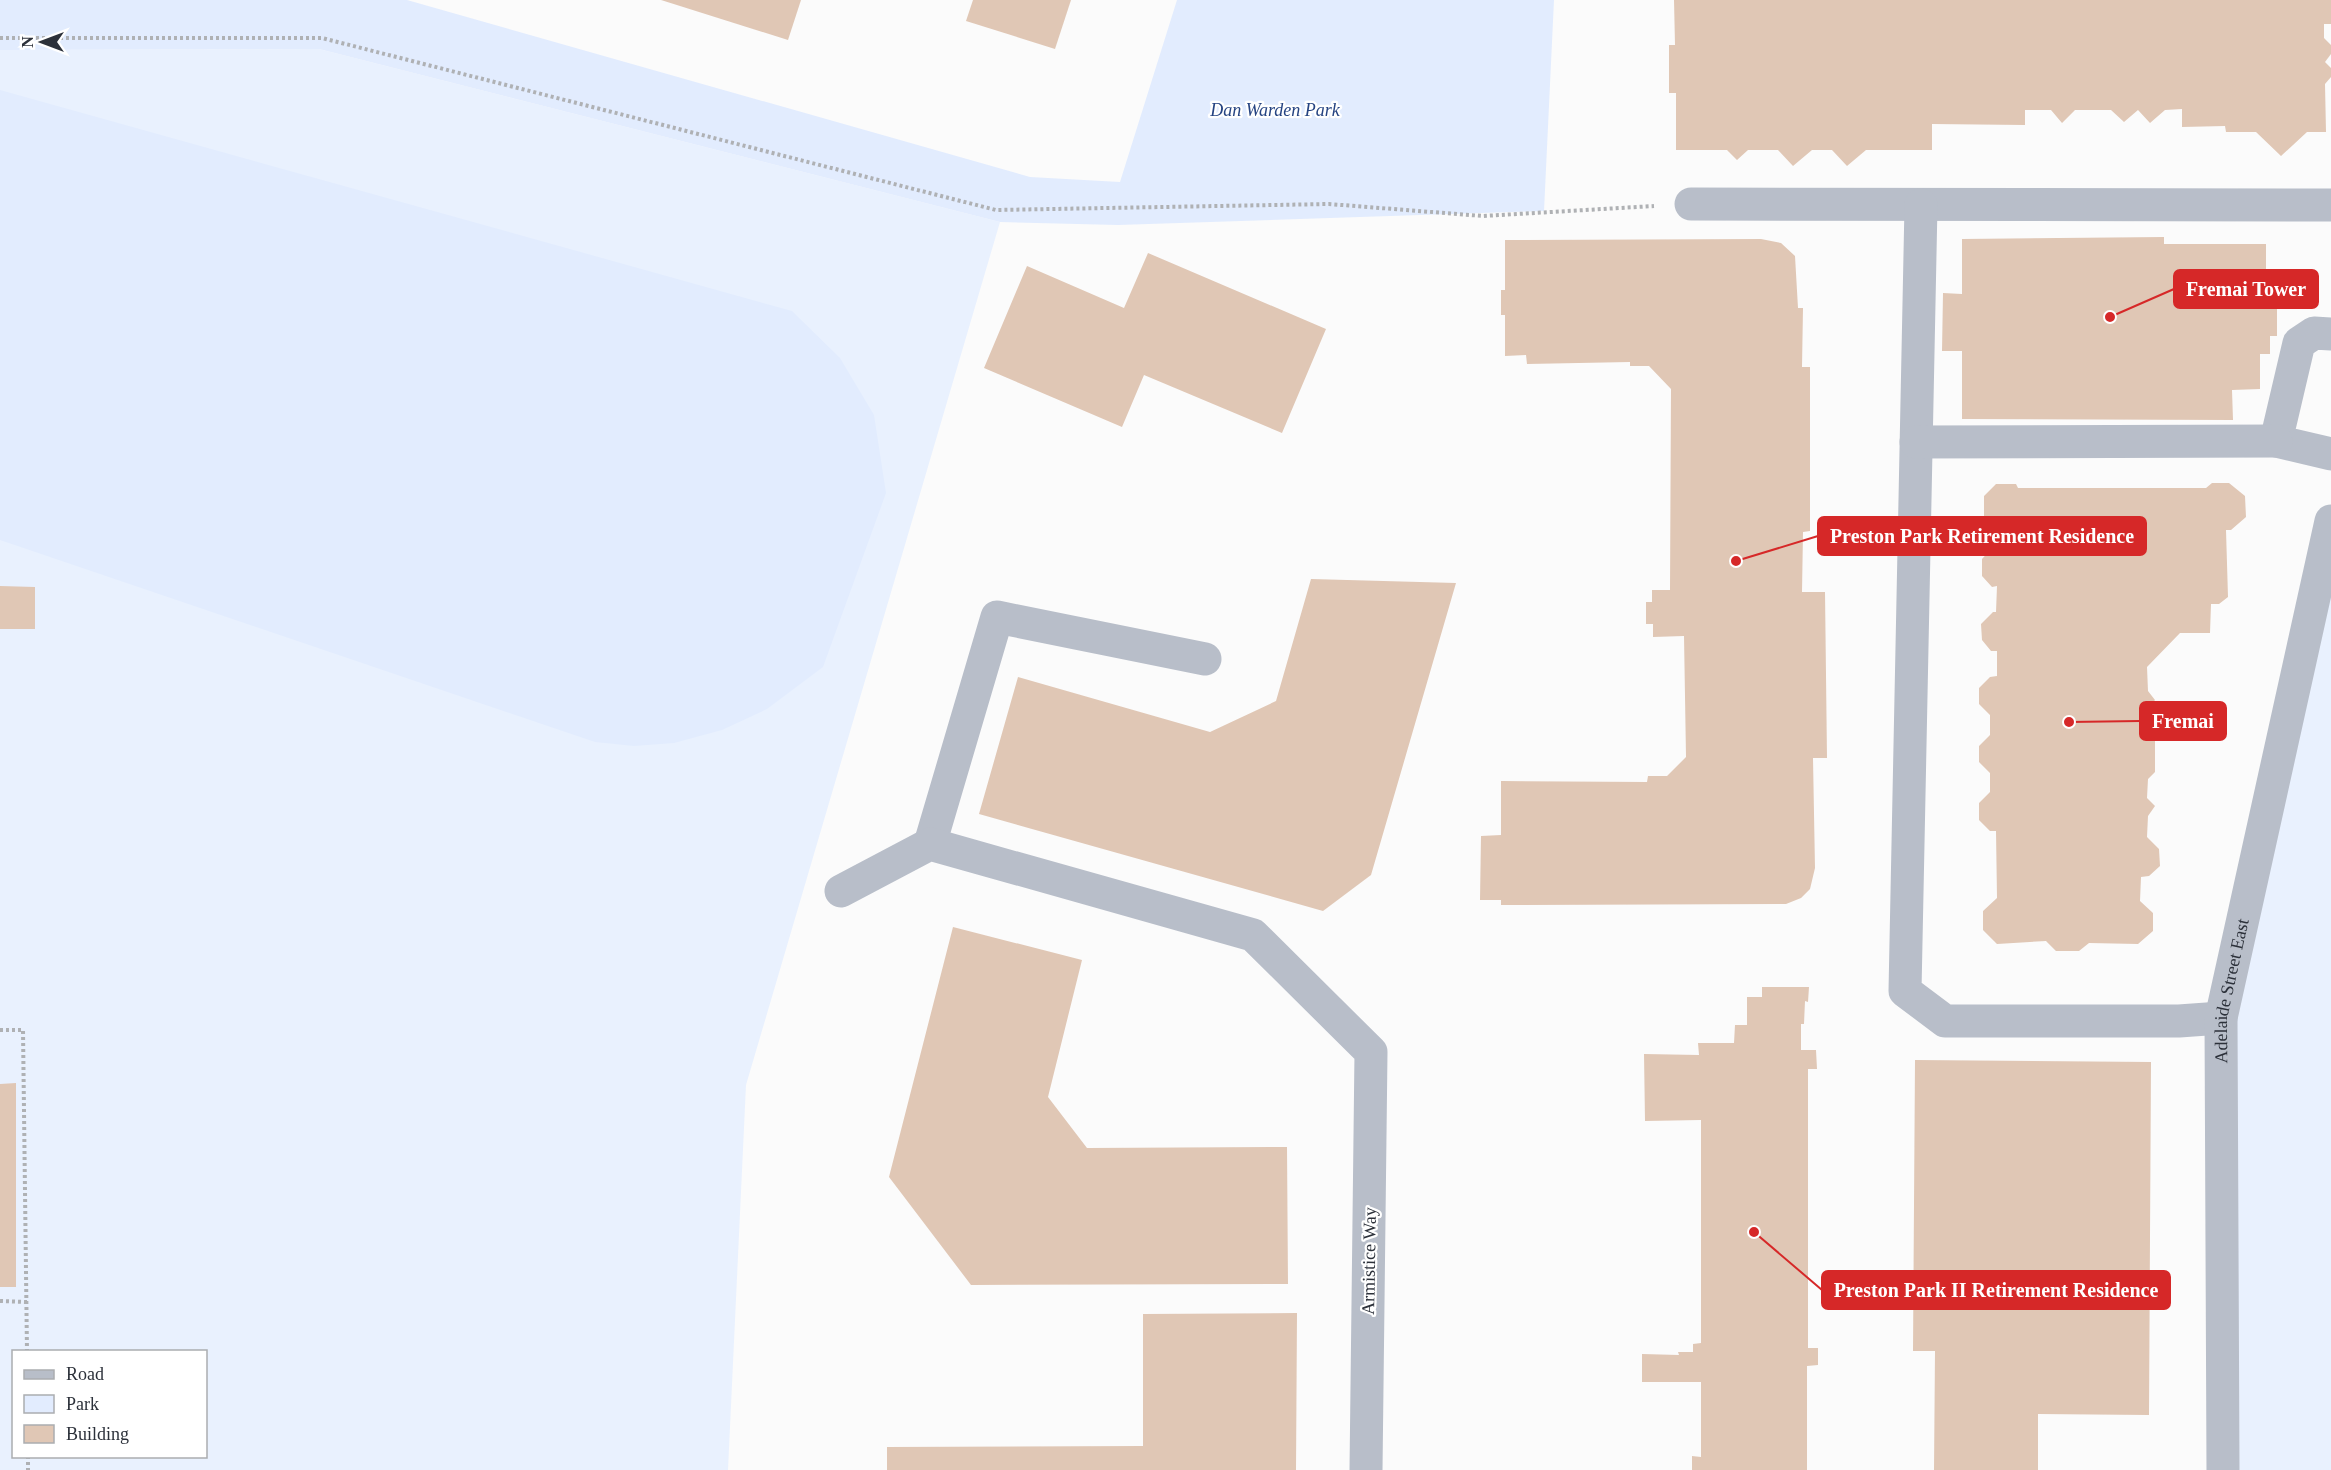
<svg xmlns="http://www.w3.org/2000/svg" width="2331" height="1470" viewBox="0 0 2331 1470" font-family="'Times New Roman',serif">
<style>
.built{fill:#e9f1fe;fill-rule:evenodd}
.green{fill:#e2ecfe}
.building{fill:#e0c7b5}
.lines{fill:none;stroke-linecap:round;stroke-linejoin:round}
.path{stroke:#afb1b4;stroke-width:4;stroke-dasharray:3 3;stroke-linecap:butt}
.minor{stroke:#b8bec9;stroke-width:33}
.labels{text-anchor:middle;stroke-width:4.5;stroke-linejoin:round;paint-order:stroke}
.park-label{font-size:18px;font-style:italic;fill:#264482;stroke:#fff}
.street-label{font-size:18px;fill:#2c313a;stroke:#fff}
.leader{fill:none;stroke:#d62828;stroke-width:2}
.callout-dot{fill:#d62828;stroke:#fff;stroke-width:2}
.callout{fill:#d62828;stroke:#d62828;stroke-width:2}
.callout-label{font-size:20px;text-anchor:middle;font-weight:bold;fill:#fff}
</style>
<rect width="100%" height="100%" fill="#fbfbfb"/>
<!-- built -->
<g class="built">
<path d="M319 49 1000 222 746 1085 728 1470H0V50ZM14 1352H206V1456H14Z"/>
<polygon points="2331,521 2331,1470 2223,1470 2221,1018"/>
</g>
<!-- green -->
<g class="green">
<polygon points="0,0 407,0 1030,177 1120,182 1177,0 1554,0 1544,211 1118,225 1000,222 319,49 0,50"/>
<polygon points="0,90 792,311 840,358 874,415 886,493 823,667 767,709 722,730 674,743 634,746 595,742 0,540"/>
</g>
<!-- building -->
<g class="building">
<polygon points="661,0 801,0 788,40"/>
<polygon points="973,0 1071,0 1055,49 966,21"/>
<polygon points="1674,0 2331,0 2331,24 2324,24 2324,38 2331,45 2331,54 2325,62 2331,68 2331,77 2325,84 2326,132 2307,132 2281,156 2256,132 2226,132 2225,126 2182,127 2182,109 2165,110 2150,123 2138,110 2124,122 2111,110 2075,110 2062,123 2051,110 2025,110 2025,125 1932,124 1932,150 1866,150 1847,166 1832,150 1812,150 1793,166 1778,150 1748,150 1737,160 1727,150 1676,150 1676,93 1669,93 1669,45 1675,45"/>
<polygon points="2164,237 2164,244 2266,244 2266,298 2277,297 2277,336 2270,336 2270,354 2260,354 2260,389 2232,390 2233,420 1962,419 1962,351 1942,351 1943,293 1962,294 1962,239"/>
<polygon points="1761,239 1781,243 1795,256 1798,308 1803,308 1802,367 1810,367 1810,531 1803,532 1802,592 1825,592 1827,758 1813,758 1815,868 1810,889 1801,898 1786,904 1501,905 1501,900 1480,900 1481,836 1501,835 1501,781 1647,782 1648,776 1667,776 1686,757 1684,636 1653,637 1653,624 1646,624 1646,602 1652,602 1652,590 1670,590 1671,389 1649,366 1630,366 1630,362 1527,364 1526,355 1505,356 1505,315 1501,315 1501,290 1505,290 1505,240"/>
<polygon points="1148,253 1326,329 1282,433 1144,375 1122,427 984,368 1027,266 1124,308"/>
<polygon points="2212,483 2229,483 2245,496 2246,517 2231,530 2226,530 2228,597 2219,604 2211,604 2210,633 2180,633 2147,667 2148,691 2155,700 2148,709 2148,729 2155,736 2155,772 2148,779 2147,798 2155,806 2148,816 2147,837 2159,849 2160,866 2149,876 2141,877 2140,901 2153,913 2153,931 2138,944 2089,943 2079,951 2056,951 2046,941 1997,944 1983,930 1983,911 1997,898 1996,831 1990,831 1979,820 1979,803 1990,792 1990,773 1979,762 1979,746 1990,735 1990,715 1979,704 1979,688 1990,677 1997,676 1997,651 1991,651 1982,640 1981,624 1993,612 1996,612 1997,586 1992,587 1982,576 1982,559 1992,548 1997,548 1997,527 1984,516 1984,496 1996,484 2016,484 2018,488 2206,488"/>
<polygon points="1311,579 1456,583 1371,875 1323,911 979,814 1018,677 1210,732 1276,701"/>
<polygon points="0,586 35,587 35,629 0,629"/>
<polygon points="953,927 1082,960 1048,1097 1087,1148 1287,1147 1288,1284 971,1285 889,1177"/>
<polygon points="1762,987 1809,987 1808,1002 1805,1001 1804,1024 1801,1024 1801,1050 1816,1050 1817,1069 1808,1069 1808,1348 1818,1348 1818,1365 1807,1366 1807,1470 1692,1470 1692,1456 1701,1457 1701,1382 1642,1382 1642,1354 1679,1355 1678,1352 1693,1352 1693,1344 1701,1343 1701,1120 1645,1121 1644,1054 1699,1055 1698,1043 1734,1043 1735,1025 1747,1025 1747,997 1762,997"/>
<polygon points="1915,1060 2151,1062 2149,1415 2038,1414 2038,1470 1934,1470 1935,1351 1913,1351"/>
<polygon points="16,1083 16,1287 0,1287 0,1084"/>
<polygon points="1297,1313 1296,1470 887,1470 887,1447 1143,1446 1143,1314"/>
</g>
<g class="lines">
<!-- path -->
<g class="path">
<polyline points="0,38 322,38 996,210 1329,204 1483,216 1654,206"/>
<polyline points="0,1030 23,1030 27,1352"/>
<polyline points="0,1301 27,1302"/>
<polyline points="28,1456 28,1470"/>
</g>
<!-- minor -->
<g class="minor">
<polyline points="1691,204 2331,205"/>
<polyline points="1921,205 1905,991 1945,1021 2179,1021 2221,1018"/>
<polyline points="2331,334 2314,333 2299,343 2276,441 2331,454"/>
<polyline points="1916,442 2276,441"/>
<polyline points="930,844 997,617 1205,659"/>
<polyline points="841,891 930,844 1253,935 1371,1052 1366,1470"/>
<path id="s1" d="M2223 1470 2221 1018 2331 521"/>
</g>
</g>
<g class="labels">
<!-- park labels -->
<g class="park-label">
<text x="1275" y="116">Dan Warden Park</text>
</g>
<!-- street labels -->
<g class="street-label">
<text dy="6" stroke="none"><textPath href="#s1" startOffset="480">Adelaide Street East</textPath></text>
<text transform="translate(1369 1261) rotate(-89)" y="6">Armistice Way</text>
</g>
</g>
<!-- callouts -->
<path class="leader" d="M2110 317L2174 289M1736 561L1818 536M2069 722L2140 721M1754 1232L1822 1290"/>
<g class="callout-dot">
<circle cx="2110" cy="317" r="6"/>
<circle cx="1736" cy="561" r="6"/>
<circle cx="2069" cy="722" r="6"/>
<circle cx="1754" cy="1232" r="6"/>
</g>
<g class="callout">
<rect x="2174" y="270" width="144" height="38" rx="6"/>
<rect x="1818" y="517" width="328" height="38" rx="6"/>
<rect x="2140" y="702" width="86" height="38" rx="6"/>
<rect x="1822" y="1271" width="348" height="38" rx="6"/>
</g>
<g class="callout-label">
<text x="2246" y="296">Fremai Tower</text>
<text x="1982" y="543">Preston Park Retirement Residence</text>
<text x="2183" y="728">Fremai</text>
<text x="1996" y="1297">Preston Park II Retirement Residence</text>
</g>
<!-- legend -->
<rect x="12" y="1350" width="195" height="108" fill="#ffffff" stroke="#abadb0" stroke-width="1.5"/>
<rect x="24" y="1370" width="30" height="9" fill="#b8bec9" stroke="#abadb0" stroke-width="1.5"/>
<text x="66" y="1380" font-size="18" fill="#2c313a">Road</text>
<rect x="24" y="1395" width="30" height="18" fill="#e2ecfe" stroke="#abadb0" stroke-width="1.5"/>
<text x="66" y="1410" font-size="18" fill="#2c313a">Park</text>
<rect x="24" y="1425" width="30" height="18" fill="#e0c7b5" stroke="#abadb0" stroke-width="1.5"/>
<text x="66" y="1440" font-size="18" fill="#2c313a">Building</text>
<!-- north arrow -->
<g transform="translate(42 42) rotate(270)" stroke="#ffffff" stroke-width="4.5" paint-order="stroke">
<path d="M0-4.5L10 22L0 15L-10 22Z" fill="#2c313a"/>
<text y="-9" font-size="16" font-weight="bold" text-anchor="middle" fill="#2c313a">N</text>
</g>
</svg>
